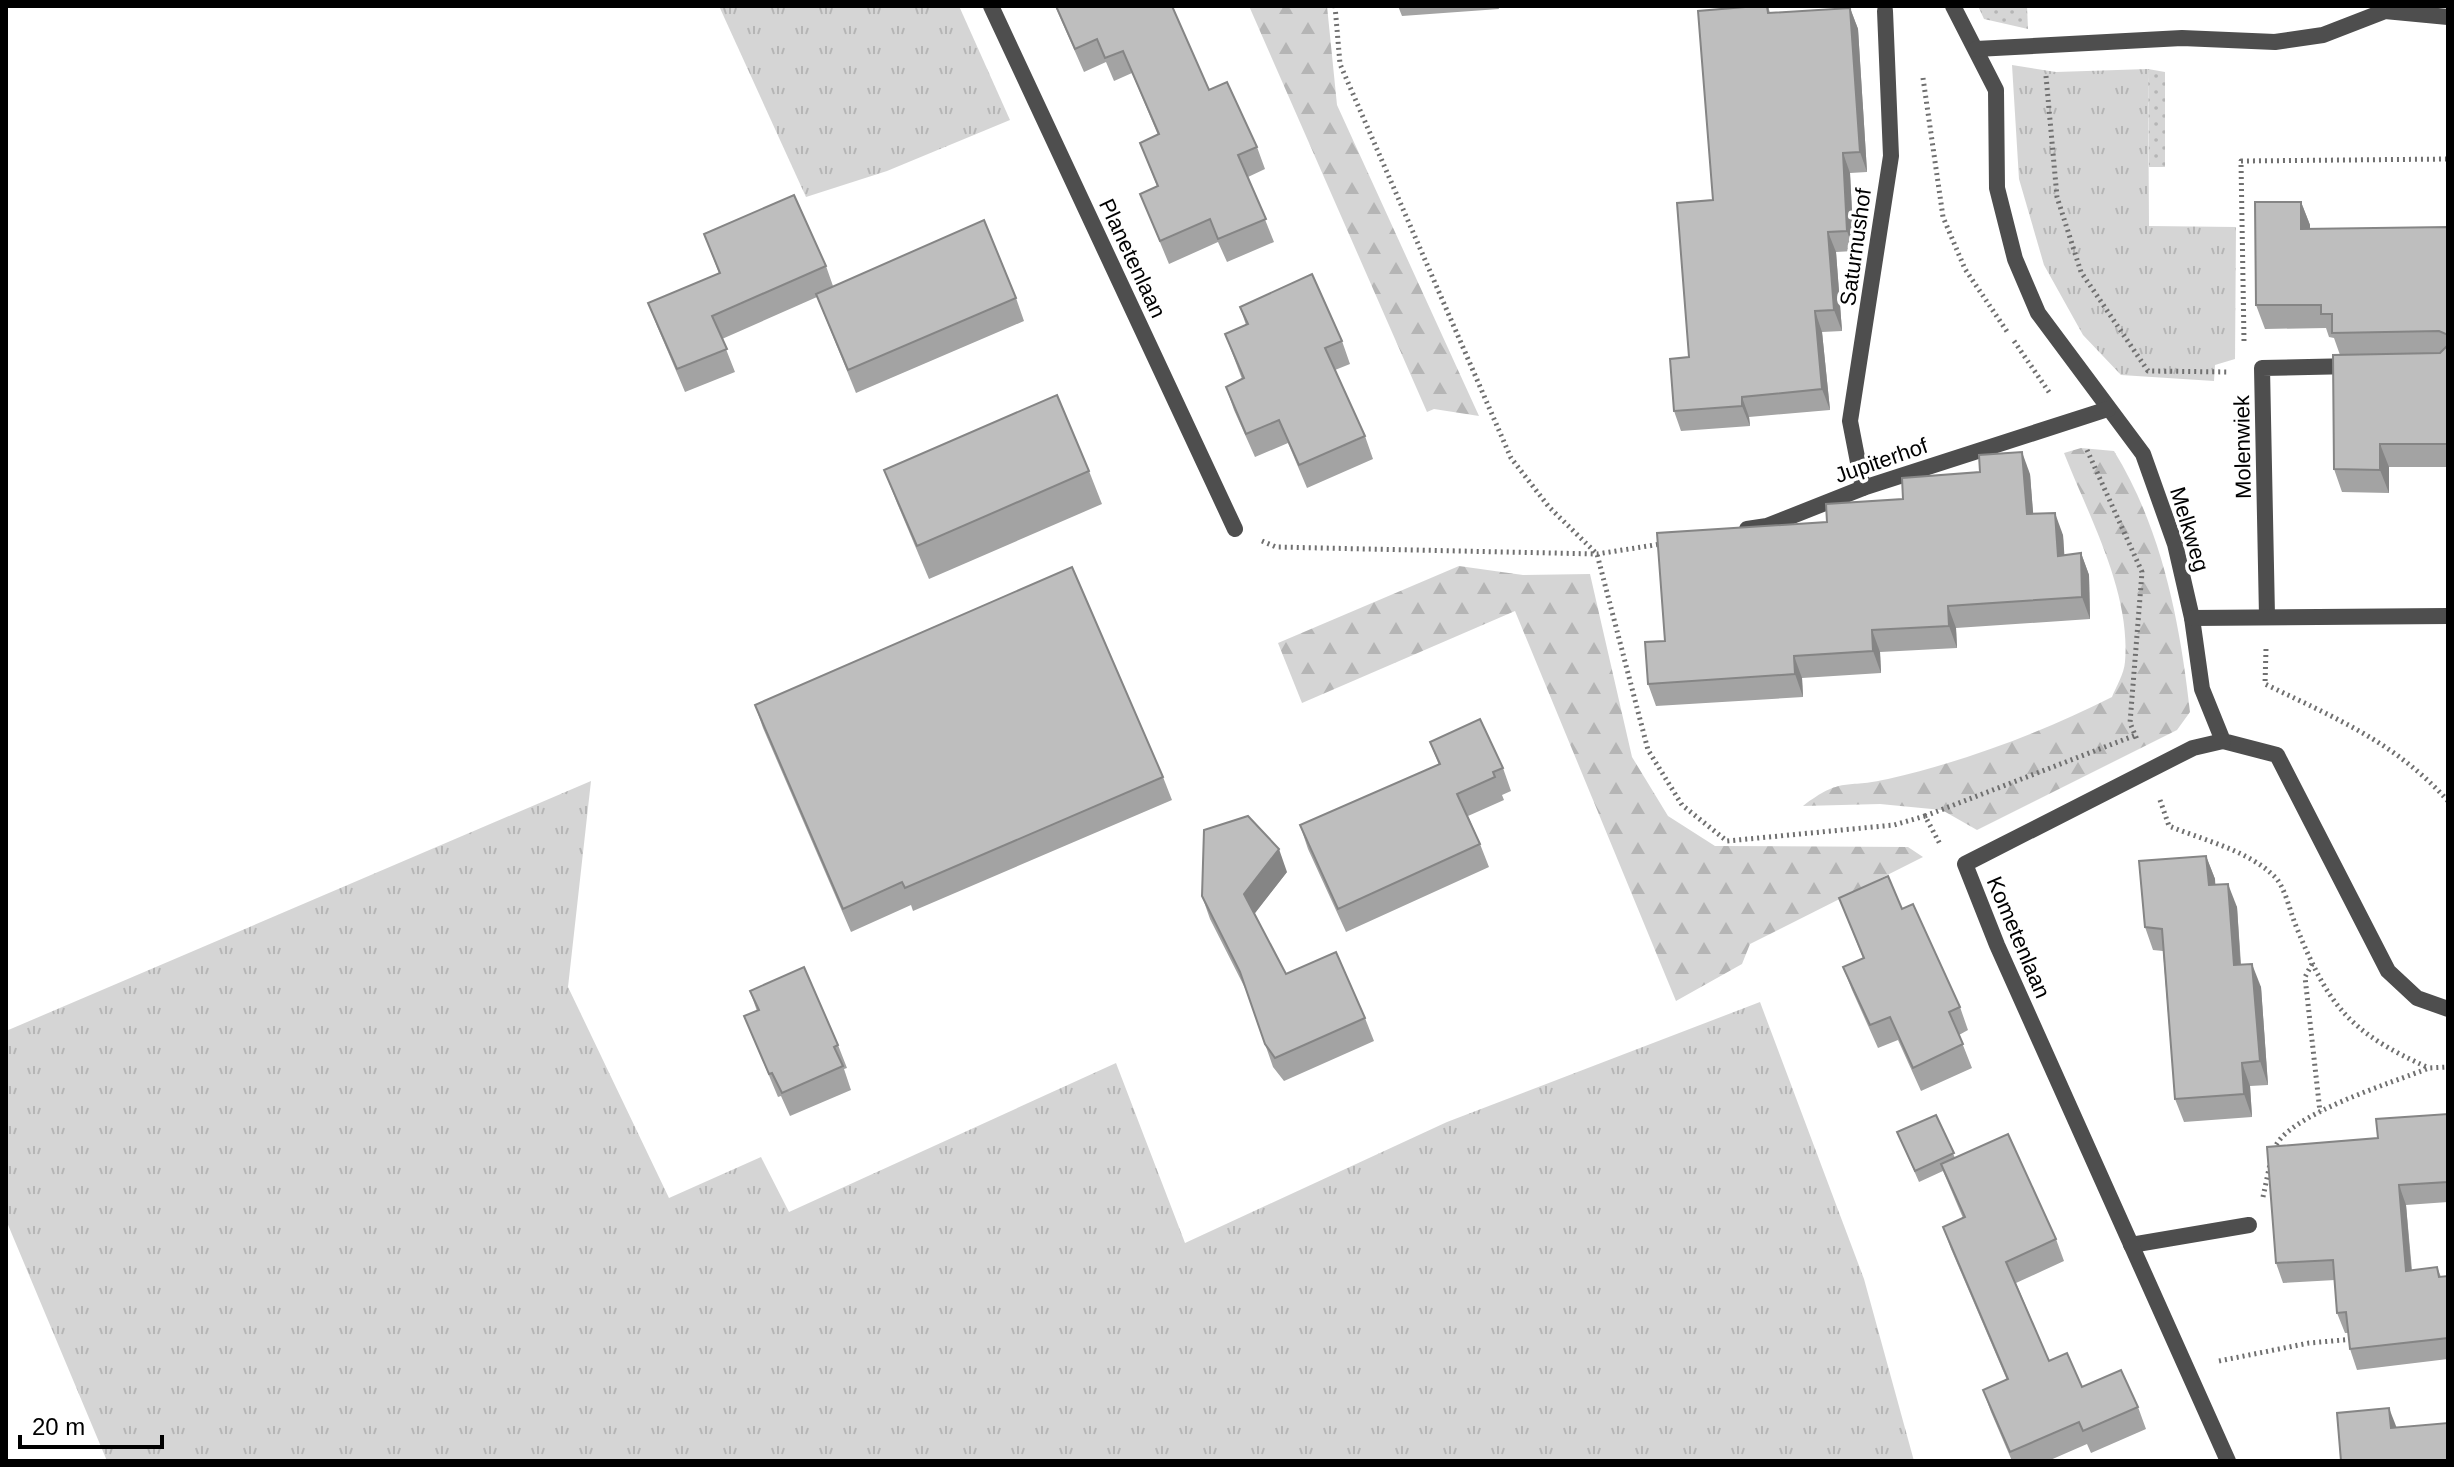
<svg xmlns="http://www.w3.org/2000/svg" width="2454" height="1467" viewBox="0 0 2454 1467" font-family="Arial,sans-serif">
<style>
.grass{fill:url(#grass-tufts)}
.forest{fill:url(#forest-firs)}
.park{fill:url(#park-dots)}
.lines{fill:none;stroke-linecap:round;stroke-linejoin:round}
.path{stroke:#707070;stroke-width:5;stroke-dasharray:2 4;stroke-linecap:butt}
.service{stroke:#4e4e4e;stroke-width:16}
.minor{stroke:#4e4e4e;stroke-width:16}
.wall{fill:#a3a3a3}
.shaded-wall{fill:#858585}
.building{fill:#bebebe;stroke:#858585;stroke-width:2}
.labels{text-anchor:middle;stroke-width:7;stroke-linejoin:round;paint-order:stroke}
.street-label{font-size:22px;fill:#000;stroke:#fff}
</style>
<defs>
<pattern id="grass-tufts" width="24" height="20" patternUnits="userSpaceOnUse" patternTransform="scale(2)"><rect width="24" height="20" fill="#d5d5d5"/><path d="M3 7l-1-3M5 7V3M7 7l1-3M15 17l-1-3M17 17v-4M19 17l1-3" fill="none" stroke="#b5b5b5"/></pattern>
<pattern id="forest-firs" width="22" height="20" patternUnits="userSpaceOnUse" patternTransform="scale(2)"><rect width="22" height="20" fill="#d5d5d5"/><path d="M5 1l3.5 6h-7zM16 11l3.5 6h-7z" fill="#b5b5b5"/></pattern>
<pattern id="park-dots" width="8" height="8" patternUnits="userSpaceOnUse" patternTransform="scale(2)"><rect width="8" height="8" fill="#d5d5d5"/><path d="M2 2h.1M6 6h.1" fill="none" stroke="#b5b5b5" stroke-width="1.8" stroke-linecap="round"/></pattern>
</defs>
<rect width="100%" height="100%" fill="#fff"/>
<!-- grass -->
<g class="grass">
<polygon points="719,6 959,6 1010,120 887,171 806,197"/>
<polygon points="2012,65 2056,72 2148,69 2149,226 2236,227 2235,359 2215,365 2214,381 2121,375 2083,335 2044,265 2019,179"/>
<polygon points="591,781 568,987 669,1198 761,1157 789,1212 1116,1063 1185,1243 1447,1122 1760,1002 1864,1279 1914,1461 107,1461 6,1220 6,1031"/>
</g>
<!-- forest -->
<g class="forest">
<polygon points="1249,6 1327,6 1337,105 1479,416 1434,409 1427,412"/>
<path d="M2081 448 2114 451C2162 529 2180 622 2190 712L2177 730 1977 830 1942 810 1880 804 1803 806C1842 776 1845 789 1888 779 1963 762 2043 732 2112 697 2116 687 2124 674 2125 662 2131 592 2089 517 2064 453Z"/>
<polygon points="1459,566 1523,575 1590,574 1632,757 1668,816 1715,846 1908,847 1923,857 1750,944 1742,964 1676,1001 1515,611 1302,703 1278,643"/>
</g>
<!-- park -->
<g class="park">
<polygon points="1978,6 2027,6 2028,29 1984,19"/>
<polygon points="2148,69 2165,72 2165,167 2149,167"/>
</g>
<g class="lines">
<!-- path -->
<g class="path">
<polyline points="1335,6 1340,64 1511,458 1549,507 1597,554 1648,750 1682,805 1727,841 1894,825 1925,816 1941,846"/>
<polyline points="2046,76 2057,197 2081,272 2148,371 2230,372"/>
<polyline points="1923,78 1943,217 1965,269 2008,333"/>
<polyline points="2014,341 2051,395"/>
<polyline points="2244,341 2241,161 2448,159"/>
<polyline points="2087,450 2142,572 2130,723 2138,742"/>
<polyline points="1262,541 1276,547 1597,554 1661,544"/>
<path d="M2266 649 2265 684C2335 718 2395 742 2448 801"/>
<path d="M2160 800 2169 826C2203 840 2247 850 2274 876 2285 886 2290 912 2296 926 2329 1007 2349 1032 2429 1068"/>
<polyline points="1925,816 2136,735"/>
<polyline points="2312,964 2305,977 2320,1112"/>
<path d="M2274 1150C2284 1115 2395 1082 2429 1068L2448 1067"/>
<polyline points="2263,1197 2270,1164"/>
<polyline points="2219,1361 2309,1343 2355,1339"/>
</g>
<!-- service -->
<polyline class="service" points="2131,1245 2249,1225"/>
<!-- minor -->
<g class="minor">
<polyline points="991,6 1235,529"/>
<polyline points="1953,6 1996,90 1997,188 2015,259 2038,313 2143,454 2175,544 2192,618 2202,689 2223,741 2277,755 2388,971 2417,998 2448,1009"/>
<polyline points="1976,49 2182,38 2275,42 2323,35 2385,11 2448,17"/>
<polyline points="1863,488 1850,421 1891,156 1885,11"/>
<polyline points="1747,529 1767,526 1863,488 2108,409"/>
<polyline points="2267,616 2262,368 2354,366"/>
<polyline points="2192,618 2448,616"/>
<polyline points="2223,741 2193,748 1965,864 1997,945 2228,1461"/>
</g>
</g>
<!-- wall -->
<g class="wall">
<polygon points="1055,6 1209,90 1257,147 1265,169 1248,177 1274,242 1227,262 1218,242 1169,264 1140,194 1157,186 1140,143 1158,135 1132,73 1114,81 1106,62 1084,72"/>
<polygon points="1398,6 1498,6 1499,9 1402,16"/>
<polygon points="1768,6 1770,13 1850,8 1858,29 1867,172 1850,173 1854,251 1836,252 1842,331 1822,332 1830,410 1749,417 1750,426 1681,431 1674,411 1689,357 1713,200"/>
<polygon points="2301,202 2310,225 2310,229 2448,227 2448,467 2389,467 2389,493 2342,492 2334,469 2340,355 2334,338 2329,337 2326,328 2265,329 2256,305"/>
<polygon points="704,234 826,266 833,286 1016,298 1024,321 856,393 817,297 722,339 735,372 685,392 657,326 648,303 719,273"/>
<polygon points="1240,307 1342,341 1350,364 1335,370 1365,436 1373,459 1307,488 1288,443 1255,457 1234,410 1226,387 1242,379 1225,334 1246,325"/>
<polygon points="884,470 1089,471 1102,504 929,579 897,503"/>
<polygon points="2030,474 2033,514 2063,535 2064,555 2081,553 2089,575 2090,619 1956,628 1957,648 1880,652 1881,673 1802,678 1803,697 1656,706 1648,684 1665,641 1827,522 1903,499"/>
<polygon points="755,705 1163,777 1172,800 913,911 911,905 851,932 763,728"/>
<polygon points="1430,742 1503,768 1511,791 1502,795 1504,800 1468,816 1480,844 1489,867 1346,932 1308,849 1300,825 1439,765"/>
<polygon points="2206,856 2215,879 2215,885 2237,907 2241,964 2261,987 2268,1085 2250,1086 2252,1117 2184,1122 2175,1099 2163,951 2153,950 2145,927"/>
<polygon points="1287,872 1254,914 1286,974 1365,1018 1374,1041 1284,1081 1273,1067 1247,992 1210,919 1202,896"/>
<polygon points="1839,898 1902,909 1960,1007 1968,1030 1959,1035 1972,1068 1921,1091 1898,1040 1878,1048 1852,990 1843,967 1863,958"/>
<polygon points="750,991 838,1045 847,1068 844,1069 851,1090 790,1116 781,1096 778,1097 744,1016 757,1011"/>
<polygon points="2448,1114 2448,1202 2406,1205 2412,1270 2437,1267 2441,1277 2448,1276 2448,1359 2357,1370 2350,1349 2348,1333 2345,1333 2337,1313 2335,1280 2283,1283 2276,1263 2378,1138"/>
<polygon points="1936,1115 1955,1158 2056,1239 2064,1261 2016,1283 2049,1361 2082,1387 2138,1407 2146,1429 2091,1453 2087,1444 2048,1461 2012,1461 1991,1412 1983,1390 2007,1380 1951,1249 1943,1227 1963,1218 1943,1171 1919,1182 1897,1132"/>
</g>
<!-- shaded-wall -->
<g class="shaded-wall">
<polygon points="1850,8 1858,29 1867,172 1860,152"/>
<polygon points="1843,153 1850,173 1854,251 1847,231"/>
<polygon points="2301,202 2310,225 2310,252 2301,229"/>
<polygon points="1828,232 1836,252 1842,331 1834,310"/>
<polygon points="1815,311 1822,332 1830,410 1822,389"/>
<polygon points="1742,397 1749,417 1750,426 1742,406"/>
<polygon points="2380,444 2389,467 2389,493 2380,470"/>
<polygon points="2022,452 2030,474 2035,536 2027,514"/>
<polygon points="2055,513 2063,535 2066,578 2058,556"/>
<polygon points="2081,553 2089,575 2090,619 2082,597"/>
<polygon points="1948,606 1956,628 1957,648 1949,626"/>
<polygon points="1872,630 1880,652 1881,673 1873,651"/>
<polygon points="1794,656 1802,678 1803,697 1795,674"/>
<polygon points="1279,849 1287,872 1252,917 1244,894"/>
<polygon points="2206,856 2215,879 2217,908 2209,885"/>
<polygon points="2228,884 2237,907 2242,988 2234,965"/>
<polygon points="2252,964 2261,987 2268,1085 2260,1061"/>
<polygon points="2242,1063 2250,1086 2252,1117 2244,1094"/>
<polygon points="2399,1185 2406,1205 2413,1291 2406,1271"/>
<polygon points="2389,1408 2398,1431 2391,1428"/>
</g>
<!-- building -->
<g class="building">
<polygon points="1056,6 1172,6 1209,90 1227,82 1257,147 1238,155 1266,219 1218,239 1210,219 1160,241 1140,194 1158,186 1140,143 1159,134 1123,51 1105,58 1097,39 1075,49"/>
<polygon points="1757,6 1767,6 1768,13 1850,8 1860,152 1843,153 1847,231 1828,232 1834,310 1815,311 1822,389 1742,397 1742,406 1674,411 1670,359 1689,357 1677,203 1713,200 1698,11"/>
<polygon points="794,195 826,266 712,316 727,349 677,369 648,303 720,273 704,234"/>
<polygon points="2255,202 2301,202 2301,229 2448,227 2448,335 2439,331 2332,333 2332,314 2321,314 2321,305 2256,305"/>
<polygon points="984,220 1016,298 848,370 816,294"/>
<polygon points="1312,274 1342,341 1325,348 1365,436 1299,465 1279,420 1246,434 1226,387 1244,378 1225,334 1248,324 1240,307"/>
<polygon points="2448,345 2448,444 2380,444 2380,470 2334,469 2333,355 2440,353"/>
<polygon points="1057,395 1089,471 917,546 884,470"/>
<polygon points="2022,452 2027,514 2055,513 2058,556 2081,553 2082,597 1948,606 1949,626 1872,630 1873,651 1794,656 1795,674 1648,684 1645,642 1665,641 1657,533 1827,522 1826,504 1903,499 1902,478 1980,472 1979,455"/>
<polygon points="1072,567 1163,777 905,888 902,882 843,909 755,705"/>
<polygon points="1480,719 1503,768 1493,772 1495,777 1457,794 1480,844 1338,909 1300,825 1440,764 1430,742"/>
<polygon points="1248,816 1279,849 1244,894 1286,974 1336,952 1365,1018 1275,1058 1265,1044 1240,972 1202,896 1204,830"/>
<polygon points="2206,856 2209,885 2228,884 2234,965 2252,964 2260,1061 2242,1063 2244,1094 2175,1099 2162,929 2145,927 2139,861"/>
<polygon points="1888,876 1902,909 1913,904 1960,1007 1949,1012 1963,1044 1913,1068 1890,1017 1870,1025 1843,967 1864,958 1839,898"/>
<polygon points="804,967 838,1045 834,1047 843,1066 782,1093 772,1073 769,1074 744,1016 759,1010 750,991"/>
<polygon points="2448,1114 2448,1182 2399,1185 2406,1271 2437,1267 2439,1277 2448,1276 2448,1338 2350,1349 2346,1312 2337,1313 2333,1260 2276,1263 2267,1147 2378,1138 2376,1119"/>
<polygon points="1936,1115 1954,1153 1915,1171 1897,1132"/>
<polygon points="2008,1134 2056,1239 2006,1262 2049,1361 2067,1353 2082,1387 2121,1370 2138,1407 2083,1431 2079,1422 2010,1452 1983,1390 2008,1379 1943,1227 1965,1217 1941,1164"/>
<polygon points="2389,1408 2391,1428 2448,1423 2448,1461 2341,1461 2337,1413"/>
</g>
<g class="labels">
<!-- street labels -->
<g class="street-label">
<text transform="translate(1855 247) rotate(-82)" y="8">Saturnushof</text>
<text transform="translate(1133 258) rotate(65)" y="8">Planetenlaan</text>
<text transform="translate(2242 447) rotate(-91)" y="8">Molenwiek</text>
<text transform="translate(1881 460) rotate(-19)" y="8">Jupiterhof</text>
<text transform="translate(2190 529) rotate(73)" y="8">Melkweg</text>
<text transform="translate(2019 937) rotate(67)" y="8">Kometenlaan</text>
</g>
</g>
<!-- border -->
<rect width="2454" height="1467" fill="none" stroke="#000000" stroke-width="16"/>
<!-- scale -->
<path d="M20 1435v12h142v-12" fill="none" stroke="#000000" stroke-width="4"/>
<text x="32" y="1435" font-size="24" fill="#000000" stroke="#ffffff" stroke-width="6" paint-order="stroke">20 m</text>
</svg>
